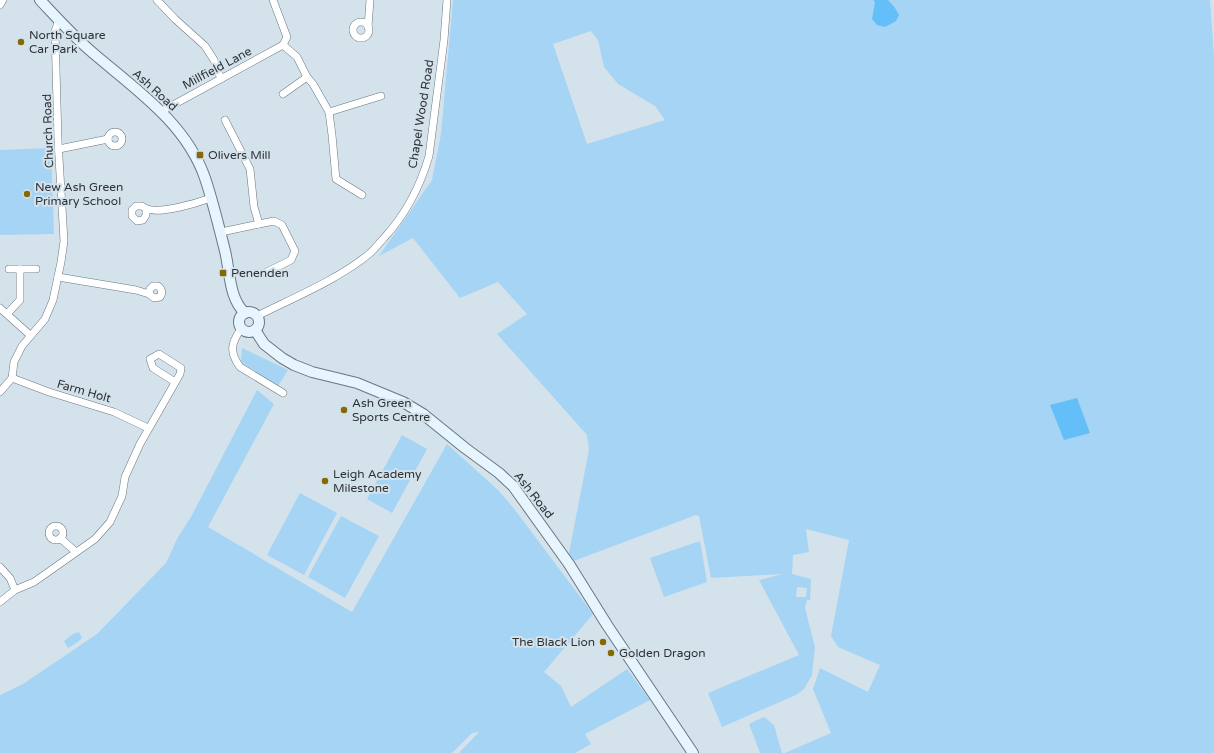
<svg xmlns="http://www.w3.org/2000/svg" width="1214" height="753" viewBox="0 0 1214 753" font-family="'Varela Round',sans-serif">
<style>
.green{fill:#a6d4f4;fill-rule:evenodd}
.water{fill:#64bff8}
.lines{fill:none;stroke-linecap:round;stroke-linejoin:round}
.street-casing{stroke:#6a7780;stroke-width:8}
.secondary-casing{stroke:#6a7780;stroke-width:12}
.street{stroke:#fff;stroke-width:7}
.secondary{stroke:#e7f5fe;stroke-width:10}
.poi-dot{fill:#876803;stroke:#d4e2ec;stroke-width:1.5}
.labels{text-anchor:middle;stroke-width:4;stroke-linejoin:round;paint-order:stroke}
.poi-label{font-size:12px;fill:#2d3236;stroke:#d4e2ec;text-anchor:start}
.street-label{font-size:12px;fill:#2d3236;stroke:#d4e2ec}
</style>
<rect width="100%" height="100%" fill="#d4e2ec"/>
<!-- green -->
<g class="green">
<path d="M453 0H1210L1214 56V753H785L831 733 813 689 820 668 868 692 880 665 838 647 831 636 849 540 806 529 809 552 793 555 792 574 811 579 810 600H807L805 608 815 647 812 675 804 689 796 695 722 727 708 693 799 655 759 580 783 574 711 578 699 516 696 515 571 562 568 558 589 450 587 435 497 334 527 314 498 282 460 298 413 238 379 256 432 180 441 134ZM591 31 598 40 604 67 618 84 655 106 665 120 587 144 553 44ZM797 587 807 588 806 597H796Z"/>
<polygon points="51,148 54,234 0,235 0,150"/>
<polygon points="242,348 288,370 278,386 241,362"/>
<polygon points="257,390 274,404 208,527 352,612 447,444 498,490 515,510 593,614 544,672 561,686 571,707 627,669 650,700 585,734 591,744 575,753 459,753 479,732 472,733 452,753 0,753 0,695 23,684 97,634 166,563 178,537 191,517"/>
<polygon points="402,435 427,449 392,513 367,499"/>
<polygon points="300,493 337,513 304,575 267,555"/>
<polygon points="341,516 379,536 345,598 308,577"/>
<polygon points="700,541 707,582 664,597 650,558"/>
<polygon points="79,632 82,638 78,642 68,648 64,641 73,634"/>
<polygon points="764,717 774,725 782,753 760,753 749,724"/>
</g>
<!-- water -->
<g class="water">
<polygon points="873,0 888,0 895,8 899,15 896,21 885,27 877,25 872,19 875,2"/>
<polygon points="1077,398 1090,433 1064,440 1050,405"/>
</g>
<g class="lines">
<defs>
<g id="street">
<polyline points="157,0 175,19 205,46 214,60 221,79"/>
<polyline points="273,0 287,37 283,45"/>
<polyline points="0,5 3,0"/>
<circle cx="361" cy="30" r="8"/>
<polyline points="368,27 370,0"/>
<polyline points="283,45 297,57 307,77 313,84 329,112 332,135 336,179 362,195"/>
<polyline points="283,94 307,77"/>
<polyline points="162,111 283,45"/>
<polyline points="329,112 381,96"/>
<circle cx="115" cy="139" r="7"/>
<polyline points="59,149 108,139"/>
<path d="M146 209V215L143 220 137 221 132 216V210L136 206H142C143 207 145 208 147 209 161 214 197 203 211 198"/>
<polyline points="259,224 274,221 282,225 295,251 291,260 265,273"/>
<polyline points="221,233 226,231 259,224 254,207 250,169 225,120"/>
<polyline points="9,269 36,269"/>
<path d="M58 277 136 290 149 294 154 298 160 297C163 293 162 289 158 286H153L150 289 149 294"/>
<polyline points="0,308 30,335"/>
<polyline points="7,314 20,300 20,269"/>
<path d="M257 316C293 298 339 279 369 254 375 249 379 243 384 238 406 214 420 187 429 156L444 40 447 0"/>
<path d="M241 329C231 343 229 352 240 367L283 393"/>
<polyline points="12,378 49,392 114,412 148,428"/>
<polyline points="0,392 12,378 14,362 22,346 45,319 53,300 61,262 64,241 58,141 55,31 59,20"/>
<circle cx="56" cy="533" r="7"/>
<polyline points="60,538 76,552"/>
<polyline points="0,567 10,578 15,590"/>
<polyline points="0,602 15,590 34,582 95,539 110,522 122,496 125,477 140,444 180,374 181,368 159,354 150,359 153,368 175,382"/>
</g>
<g id="secondary">
<path d="M40 0C57 18 74 37 93 53 135 89 186 123 205 178 213 202 219 227 225 251 230 271 229 299 245 313"/>
<circle cx="249" cy="322" r="10"/>
<polyline points="255,330 264,344 282,358 294,365 312,372 357,383 403,402 423,414 465,448 499,473 513,486 569,564 607,625 693,753"/>
</g>
</defs>
<!-- street casing -->
<use href="#street" class="street-casing"/>
<!-- secondary casing -->
<use href="#secondary" class="secondary-casing"/>
<!-- street -->
<use href="#street" class="street"/>
<!-- secondary -->
<use href="#secondary" class="secondary"/>
</g>
<!-- markers -->
<g class="poi-dot">
<circle cx="21" cy="42" r="4"/>
<rect x="196" y="151" width="8" height="8" rx="2"/>
<circle cx="27" cy="194" r="4"/>
<rect x="219" y="269" width="8" height="8" rx="2"/>
<circle cx="344" cy="410" r="4"/>
<circle cx="325" cy="481" r="4"/>
<circle cx="603" cy="642" r="4"/>
<circle cx="611" cy="653" r="4"/>
</g>
<g class="labels">
<!-- poi labels -->
<g class="poi-label">
<text x="29" y="39">North Square<tspan x="29" dy="14">Car Park</tspan></text>
<text x="208" y="159">Olivers Mill</text>
<text x="35" y="191">New Ash Green<tspan x="35" dy="14">Primary School</tspan></text>
<text x="231" y="277">Penenden</text>
<text x="352" y="407">Ash Green<tspan x="352" dy="14">Sports Centre</tspan></text>
<text x="333" y="478">Leigh Academy<tspan x="333" dy="14">Milestone</tspan></text>
<text x="595" y="646" text-anchor="end">The Black Lion</text>
<text x="619" y="657">Golden Dragon</text>
</g>
<!-- street labels -->
<g class="street-label">
<text transform="translate(217 68) rotate(-28)" y="4">Millfield Lane</text>
<text transform="translate(155 90) rotate(42)" y="4">Ash Road</text>
<text transform="translate(421 114) rotate(-81)" y="4">Chapel Wood Road</text>
<text transform="translate(48 131) rotate(-92)" y="4">Church Road</text>
<text transform="translate(84 391) rotate(16)" y="4">Farm Holt</text>
<text transform="translate(534 495) rotate(52)" y="4">Ash Road</text>
</g>
</g>
</svg>
